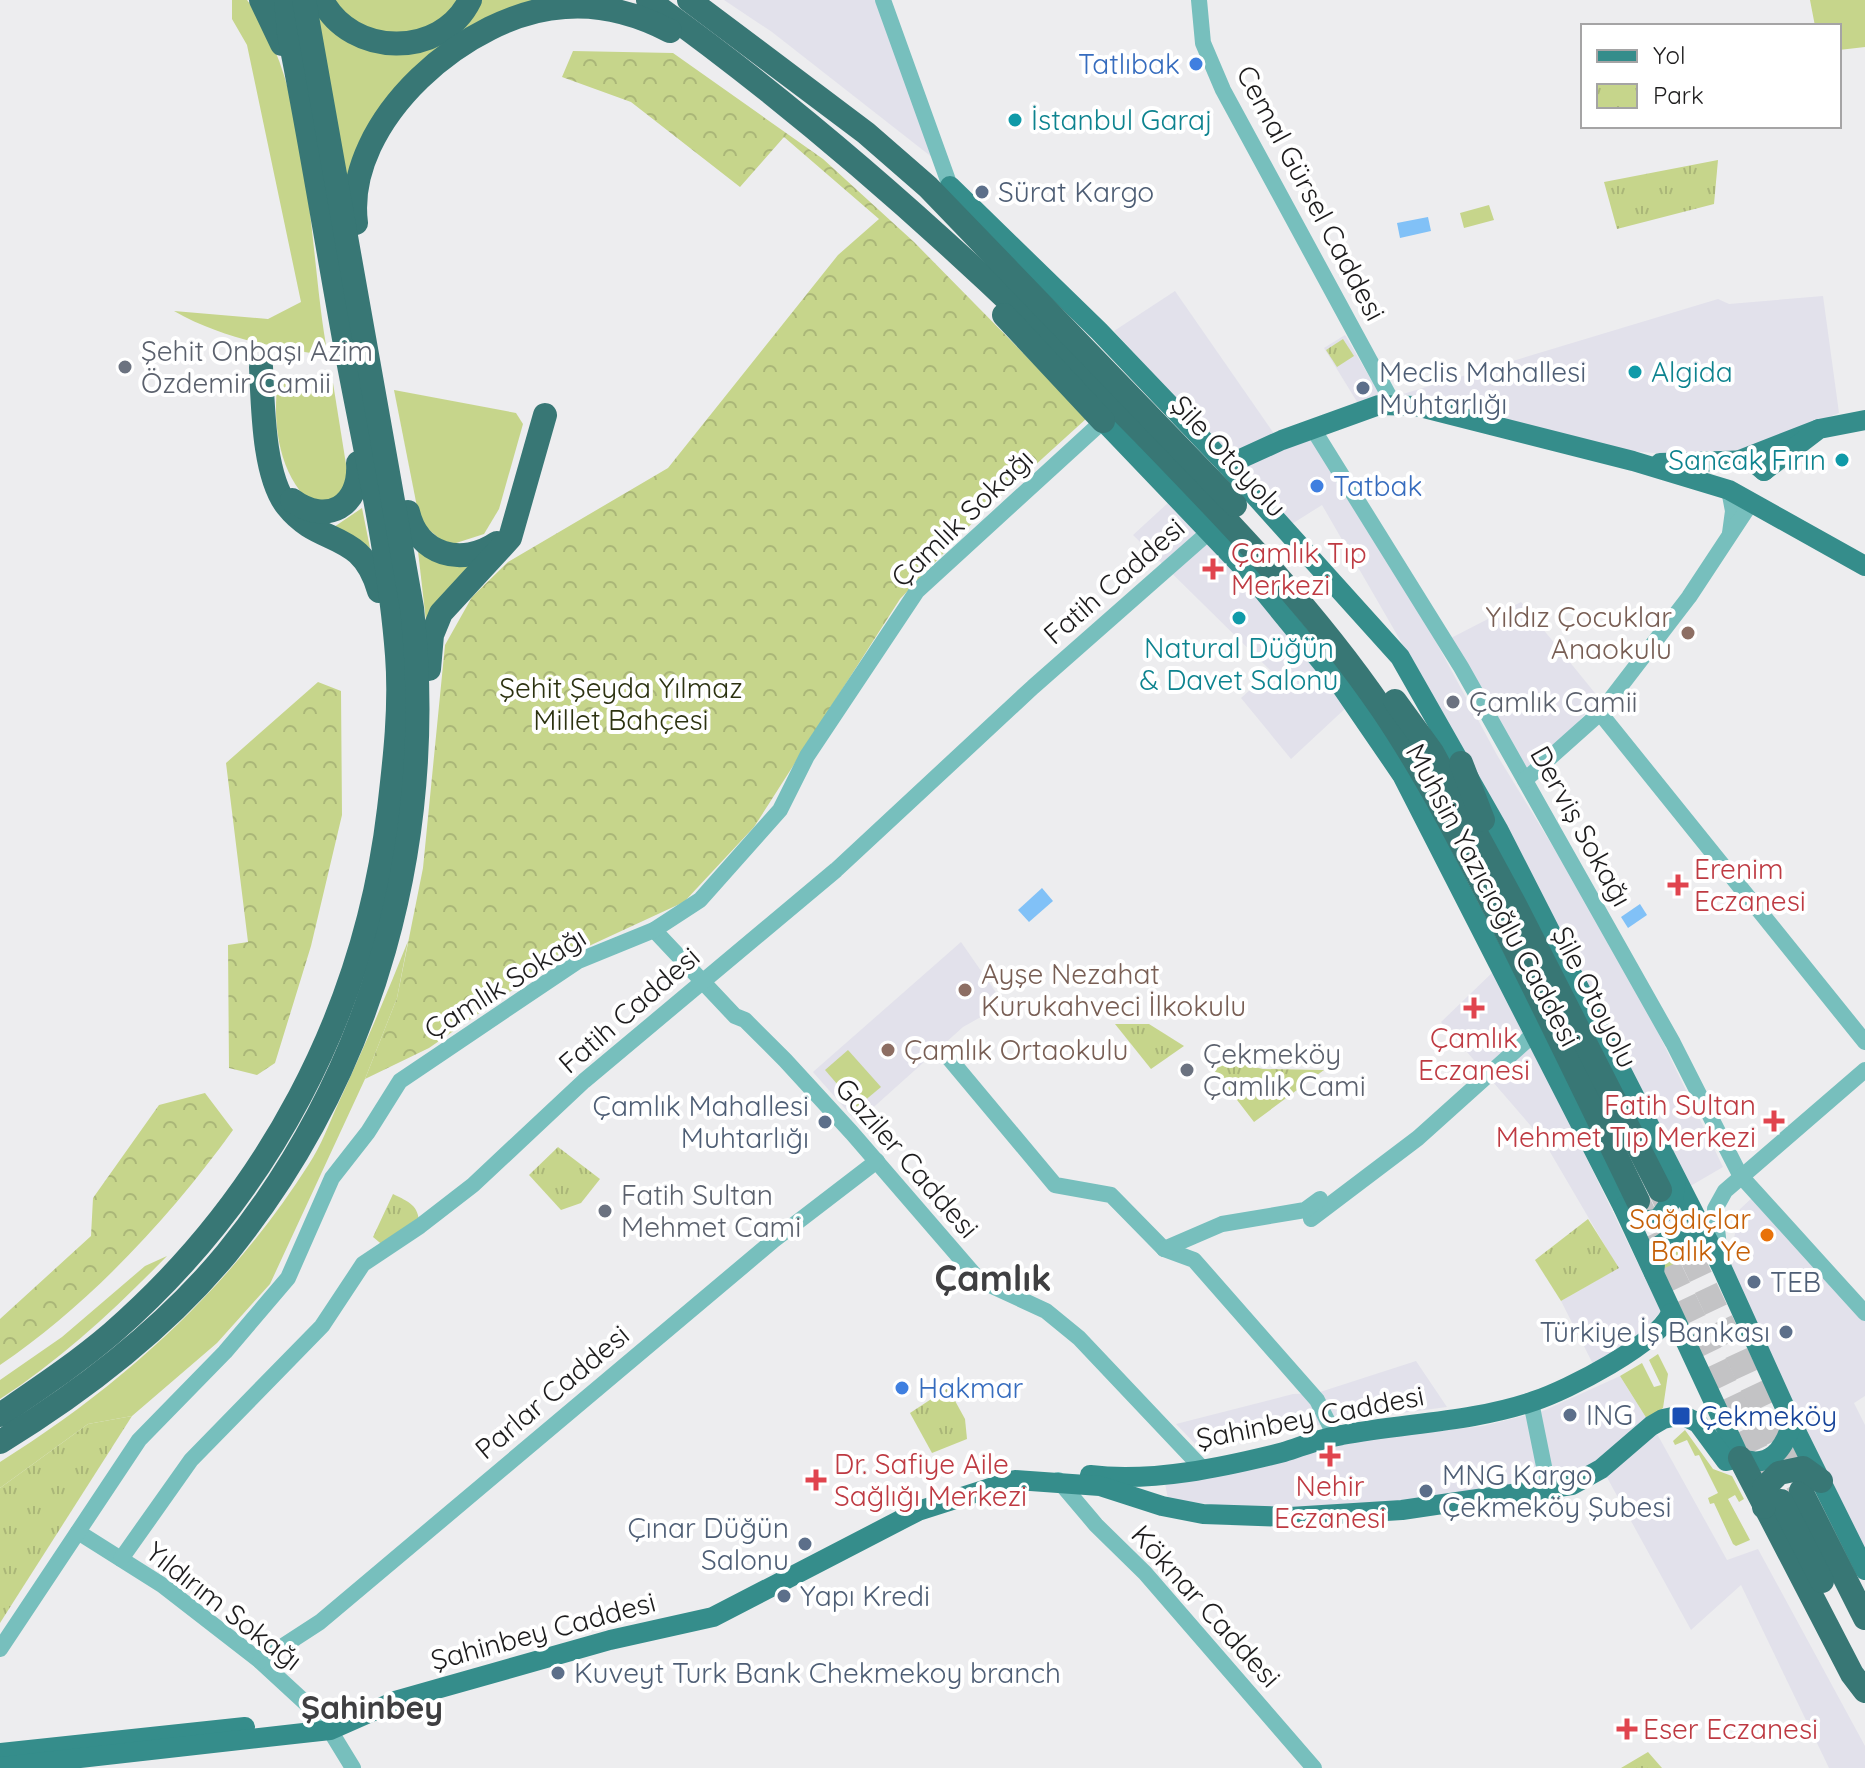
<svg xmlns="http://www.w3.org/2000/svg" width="1865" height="1768" viewBox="0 0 1865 1768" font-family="Quicksand,sans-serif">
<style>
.built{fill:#e2e1eb}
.grass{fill:#c6d58b}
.forest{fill:url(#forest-crowns)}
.park{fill:url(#park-tufts)}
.water{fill:#81c1f7}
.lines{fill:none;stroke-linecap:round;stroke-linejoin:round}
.highway-tunnel{stroke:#c3c3c5;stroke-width:24;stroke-dasharray:24 12;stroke-linecap:butt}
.minor{stroke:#77bfbd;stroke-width:16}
.major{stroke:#358d8b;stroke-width:20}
.highway{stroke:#387775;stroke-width:24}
.shop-dot{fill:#3f7fe0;stroke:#fff;stroke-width:3}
.culture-dot{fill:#0f9aa8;stroke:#fff;stroke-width:3}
.service-dot{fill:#5c6f8a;stroke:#fff;stroke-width:3}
.worship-dot{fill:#6b7280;stroke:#fff;stroke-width:3}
.health-dot{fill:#e0444e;stroke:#fff;stroke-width:3}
.education-dot{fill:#8d6e63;stroke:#fff;stroke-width:3}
.food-dot{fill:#e8710a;stroke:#fff;stroke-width:3}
.transit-dot{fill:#1a4fb4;stroke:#fff;stroke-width:3}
.labels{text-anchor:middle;stroke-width:8;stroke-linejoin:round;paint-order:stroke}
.shop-label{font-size:28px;fill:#366cbe;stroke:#fff;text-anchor:start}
.culture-label{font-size:28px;fill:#0d838f;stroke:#fff;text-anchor:start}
.service-label{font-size:28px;fill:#4e5e75;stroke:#fff;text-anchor:start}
.street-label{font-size:28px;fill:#1d1c1d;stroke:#fff}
.worship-label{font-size:28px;fill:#5b616d;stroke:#fff;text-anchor:start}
.health-label{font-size:28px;fill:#be3a42;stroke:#fff;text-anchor:start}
.education-label{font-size:28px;fill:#785e54;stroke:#fff;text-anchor:start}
.park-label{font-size:28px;fill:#2c3210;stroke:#fff}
.food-label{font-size:28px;fill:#c56008;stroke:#fff;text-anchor:end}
.transit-label{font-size:28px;fill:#164399;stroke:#fff;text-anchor:start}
.quarter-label{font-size:32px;font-weight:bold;fill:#3f3f41;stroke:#fff}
.district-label{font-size:36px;font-weight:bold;fill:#3f3f41;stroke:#fff}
</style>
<defs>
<pattern id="forest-crowns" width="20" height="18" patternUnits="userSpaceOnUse" patternTransform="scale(2)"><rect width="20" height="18" fill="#c6d58b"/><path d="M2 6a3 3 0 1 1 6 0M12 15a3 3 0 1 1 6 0" fill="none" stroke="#aab678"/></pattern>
<pattern id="park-tufts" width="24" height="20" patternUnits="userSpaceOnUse" patternTransform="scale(2)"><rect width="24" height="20" fill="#c6d58b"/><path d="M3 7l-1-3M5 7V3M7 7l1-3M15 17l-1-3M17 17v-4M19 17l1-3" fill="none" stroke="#aab678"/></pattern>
</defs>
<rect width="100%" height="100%" fill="#ededef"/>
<!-- built -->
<g class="built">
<polygon points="724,0 878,0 933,158 772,32"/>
<polygon points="1175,291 1277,438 1231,459 1114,331"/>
<polygon points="1823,296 1839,413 1746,449 1690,456 1618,450 1403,394 1718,299 1729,304"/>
<polygon points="1345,335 1380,395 1359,405 1324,348"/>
<polygon points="1313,439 1435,640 1497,755 1626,966 1723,1167 1687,1188 1429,690 1322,505 1287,527 1246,478 1248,462"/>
<polygon points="1169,502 1265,603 1349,705 1291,759 1241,698 1271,671 1133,535"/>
<polygon points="1521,602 1599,698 1556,747 1526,769 1451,638"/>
<polygon points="961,942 1004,1004 963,1027 857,1122 813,1072"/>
<polygon points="1495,970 1661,1311 1636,1340 1593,1364 1561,1301 1618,1268 1543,1140 1441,1022"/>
<polygon points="1754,1196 1865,1319 1865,1396 1854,1403 1865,1425 1865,1549 1722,1257 1732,1248 1740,1209"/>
<polygon points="1416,1361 1447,1407 1334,1422 1201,1450 1176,1424 1293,1394 1317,1393"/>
<polygon points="1620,1376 1647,1419 1595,1466 1559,1483 1467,1496 1272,1512 1168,1499 1164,1478 1334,1443 1483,1426 1543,1411"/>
<polygon points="1656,1432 1727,1560 1758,1549 1865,1746 1865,1768 1829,1768 1741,1585 1691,1630 1604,1472"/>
</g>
<!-- grass -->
<g class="grass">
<path d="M232 0H247C313 86 308 253 328 356 274 347 223 339 174 311L268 319 301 302 247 45 232 19Z"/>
<path d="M331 0H462C439 25 399 49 365 30 353 24 342 9 331 0Z"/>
<polygon points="477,0 622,0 573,0 448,48 349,190 314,3 381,51"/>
<polygon points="1810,0 1865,0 1865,47 1839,50 1839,26 1815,26"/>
<polygon points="1489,205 1494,220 1464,228 1460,213"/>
<path d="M287 378 333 383 349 483 333 501 310 502C280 474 273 428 277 388Z"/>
<polygon points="394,390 516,413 523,424 499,509 484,534 453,544 441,540 420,522"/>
<polygon points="362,508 370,548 334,527"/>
<polygon points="418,551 474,563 426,621"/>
<path d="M408 941 397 998 365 1079 270 1284 217 1343 132 1416 88 1424 0 1488V1462C123 1385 231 1287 309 1164 321 1146 329 1124 338 1104 363 1050 386 996 408 941Z"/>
<polygon points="848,1050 881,1087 857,1107 825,1070"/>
<polygon points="1676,1240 1700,1246 1709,1268 1697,1264 1702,1263 1699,1257 1664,1273 1666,1279 1670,1277 1668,1292 1658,1257"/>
<path d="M167 1256C116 1308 62 1359 0 1399V1380L62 1337 145 1266Z"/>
<polygon points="1658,1354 1668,1374 1663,1408 1647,1419 1620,1376 1642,1363 1654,1387 1661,1385 1649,1360"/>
<polygon points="1685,1430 1713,1469 1732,1476 1744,1499 1739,1502 1735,1495 1728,1499 1750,1540 1736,1546 1733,1544 1714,1503 1710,1504 1708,1498 1718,1493 1699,1455 1695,1456 1687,1440 1675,1445 1673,1441"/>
</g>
<!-- forest -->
<g class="forest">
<polygon points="573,51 673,53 823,159 914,242 1087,418 976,519 900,599 754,827 684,902 550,964 429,1048 365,1079 397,998 423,868 445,645 472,597 508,562 668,468 838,255 879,219 784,137 740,187 631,102 562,77"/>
<polygon points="318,682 341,691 342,815 311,946 275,1063 257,1075 229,1068 228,945 248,942 226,763"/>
<path d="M205 1093 233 1130C171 1216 89 1305 0 1365V1319L91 1236 93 1198 159 1105Z"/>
</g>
<!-- park -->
<g class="park">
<polygon points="1718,160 1714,204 1617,229 1604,182"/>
<polygon points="1343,339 1354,356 1337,367 1326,350"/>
<polygon points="1115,1024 1149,1024 1184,1046 1151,1069"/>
<polygon points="1217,1058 1263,1069 1324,1070 1254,1122 1214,1070"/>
<polygon points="558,1147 600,1179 581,1203 561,1210 529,1175"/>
<path d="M393 1194C409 1202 419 1205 419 1224L385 1247 373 1237Z"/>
<polygon points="1588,1219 1619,1268 1561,1301 1535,1260"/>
<polygon points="948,1388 965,1419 967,1439 932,1453 910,1413"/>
<polygon points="132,1416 0,1623 0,1488 88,1424"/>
<polygon points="1648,1752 1662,1768 1621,1768"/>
</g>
<!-- water -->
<g class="water">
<polygon points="1428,217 1431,231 1400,238 1397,223"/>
<polygon points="1042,888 1053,901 1029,922 1018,910"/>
<polygon points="1640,904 1647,915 1628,928 1621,917"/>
</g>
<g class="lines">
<!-- highway-tunnel -->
<g class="highway-tunnel">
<polyline points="1660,1190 1800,1489"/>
<polyline points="1638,1201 1771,1481"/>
</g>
<!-- minor -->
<g class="minor">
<polyline points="883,0 950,186"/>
<polyline points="1199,0 1203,43 1223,90 1394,405"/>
<polyline points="1313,429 1461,667 1673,1043 1740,1175 1865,1313"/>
<polyline points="1729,490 1733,511 1730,533"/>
<polyline points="1600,713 1865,1042"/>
<polyline points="1525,780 1600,713 1689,597 1751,503"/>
<polyline points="654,930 735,1016 745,1020 785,1060 852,1133 979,1280 1046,1311 1079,1338 1202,1468"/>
<polyline points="943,1051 1055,1185 1111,1195 1164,1249 1194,1260 1317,1400 1335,1436"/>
<polyline points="1311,1219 1418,1138 1535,1033"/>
<polyline points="1164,1249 1222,1224 1305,1210 1320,1199"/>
<polyline points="1720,1257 1715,1209 1725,1191 1865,1070"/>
<polyline points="1531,1402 1549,1491"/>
<polyline points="1058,1480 1096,1525 1145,1573 1314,1768"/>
<polyline points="78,1532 162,1585 260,1661 323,1719 353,1768"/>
<polyline points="121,1559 191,1460 322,1326 363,1264 420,1226 473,1185 584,1081 836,870 1033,687 1209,532"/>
<polyline points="0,1649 139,1440 225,1352 288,1278 332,1178 368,1132 400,1081 578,961 654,930 700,900 780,810 807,756 917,591 1103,421"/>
<polyline points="260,1661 320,1622 774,1240 877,1161"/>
</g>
<!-- major -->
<g class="major">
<polyline points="950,186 1099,331 1227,465 1400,657 1499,831 1721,1266 1792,1423 1865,1570"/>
<polyline points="1103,421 1250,575 1341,686 1402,775 1623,1207 1740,1458"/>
<polyline points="1737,461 1819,429"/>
<polyline points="1660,463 1751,460 1764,471"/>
<polyline points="1227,465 1282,440 1379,405 1416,406 1633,461 1729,490 1865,566"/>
<polyline points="1764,471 1819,429 1865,420"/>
<path d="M1623 1207C1634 1219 1644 1223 1659 1218L1673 1199 1676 1179"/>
<polyline points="1654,1273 1657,1247 1678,1233 1689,1233 1709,1248"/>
<path d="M1740 1458C1770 1470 1784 1449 1792 1423"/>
<path d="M1090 1475C1152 1483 1224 1467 1284 1452 1303 1446 1322 1438 1342 1435 1406 1423 1473 1422 1534 1401 1568 1390 1657 1344 1671 1313"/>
<polyline points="0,1753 245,1727"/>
<polyline points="0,1767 330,1730 398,1700 610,1640 713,1617 918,1511 1015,1480 1100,1486 1162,1506 1203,1514 1290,1517 1402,1510 1572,1485 1601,1469 1651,1426 1663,1419 1682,1415 1698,1423 1726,1461 1740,1458"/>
</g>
<!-- highway -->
<g class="highway">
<polyline points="261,0 282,44"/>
<path d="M322 0C351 57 441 59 470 0"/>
<path d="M648 0C826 127 990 277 1143 433 1228 521 1313 608 1382 709 1428 777 1465 850 1502 923 1548 1015 1593 1108 1638 1201"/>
<polyline points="689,0 866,133 928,187 1235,505"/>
<path d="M356 223C343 120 469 12 565 7 603 4 637 14 670 31"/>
<polyline points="1004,315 1103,421"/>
<path d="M261 367C263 405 263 475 287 506 320 548 361 528 379 591"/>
<path d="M292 500C327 526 361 506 358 463"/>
<path d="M408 512C418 555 462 567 497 543"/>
<polyline points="429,669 432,635 441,613 510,538 545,415"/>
<polyline points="1395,701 1432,752 1515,905 1660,1190"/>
<polyline points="1461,763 1483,820"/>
<path d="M0 1415C38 1389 77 1363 112 1333 267 1198 365 1013 389 809 395 758 401 706 397 655 389 551 364 447 345 344 326 241 310 137 289 34L286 0"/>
<path d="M0 1442C83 1391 165 1328 227 1253 375 1070 437 840 412 608L304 0"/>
<polyline points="1740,1458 1852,1674 1865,1691"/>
<polyline points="1801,1491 1865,1618"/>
<polyline points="1781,1501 1822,1581"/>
<polyline points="1764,1507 1764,1488 1779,1473 1803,1468 1821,1481"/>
</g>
</g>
<!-- markers -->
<g class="shop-dot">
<circle cx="1196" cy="64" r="8"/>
<circle cx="1317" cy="486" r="8"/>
<circle cx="902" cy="1388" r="8"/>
</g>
<g class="culture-dot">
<circle cx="1015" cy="120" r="8"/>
<circle cx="1635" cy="372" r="8"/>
<circle cx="1842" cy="460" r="8"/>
<circle cx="1239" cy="618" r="8"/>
</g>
<g class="service-dot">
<circle cx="982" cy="192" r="8"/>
<circle cx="1363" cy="388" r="8"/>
<circle cx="825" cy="1122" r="8"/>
<circle cx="1754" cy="1282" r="8"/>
<circle cx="1786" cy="1332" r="8"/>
<circle cx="1570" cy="1415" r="8"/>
<circle cx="1426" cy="1491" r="8"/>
<circle cx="805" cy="1544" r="8"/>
<circle cx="784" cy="1596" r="8"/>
<circle cx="558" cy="1673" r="8"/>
</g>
<g class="worship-dot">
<circle cx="125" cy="367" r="8"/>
<circle cx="1453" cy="702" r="8"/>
<circle cx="1187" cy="1070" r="8"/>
<circle cx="605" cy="1211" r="8"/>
</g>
<g class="health-dot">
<path d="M1209 557h8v8h8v8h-8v8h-8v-8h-8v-8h8z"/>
<path d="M1674 873h8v8h8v8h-8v8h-8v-8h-8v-8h8z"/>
<path d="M1470 996h8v8h8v8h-8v8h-8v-8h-8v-8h8z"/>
<path d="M1770 1109h8v8h8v8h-8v8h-8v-8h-8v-8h8z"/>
<path d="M1326 1444h8v8h8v8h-8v8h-8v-8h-8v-8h8z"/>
<path d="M812 1468h8v8h8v8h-8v8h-8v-8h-8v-8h8z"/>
<path d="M1623 1717h8v8h8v8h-8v8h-8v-8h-8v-8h8z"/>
</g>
<g class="education-dot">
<circle cx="1688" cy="633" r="8"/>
<circle cx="965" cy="990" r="8"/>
<circle cx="888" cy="1050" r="8"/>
</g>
<circle class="food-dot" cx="1767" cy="1235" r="8"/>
<rect class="transit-dot" x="1671" y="1406" width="20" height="20" rx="4"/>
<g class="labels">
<!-- shop labels -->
<g class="shop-label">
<text x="1180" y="74" text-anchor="end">Tatlıbak</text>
<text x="1333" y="496">Tatbak</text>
<text x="918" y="1398">Hakmar</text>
</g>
<!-- culture labels -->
<g class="culture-label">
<text x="1031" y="130">İstanbul Garaj</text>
<text x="1651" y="382">Algida</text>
<text x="1826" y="470" text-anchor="end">Sancak Fırın</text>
<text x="1239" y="658" text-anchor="middle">Natural Düğün<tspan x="1239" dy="32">&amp; Davet Salonu</tspan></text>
</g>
<!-- service labels -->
<g class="service-label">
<text x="998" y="202">Sürat Kargo</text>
<text x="1379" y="382">Meclis Mahallesi<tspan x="1379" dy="32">Muhtarlığı</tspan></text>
<text x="809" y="1116" text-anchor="end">Çamlık Mahallesi<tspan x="809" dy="32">Muhtarlığı</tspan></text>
<text x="1770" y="1292">TEB</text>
<text x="1770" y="1342" text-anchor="end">Türkiye İş Bankası</text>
<text x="1586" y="1425">ING</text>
<text x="1442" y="1485">MNG Kargo<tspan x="1442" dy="32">Çekmeköy Şubesi</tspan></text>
<text x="789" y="1538" text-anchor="end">Çınar Düğün<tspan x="789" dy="32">Salonu</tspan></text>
<text x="800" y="1606">Yapı Kredi</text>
<text x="574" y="1683">Kuveyt Turk Bank Chekmekoy branch</text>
</g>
<!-- street labels -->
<g class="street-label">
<text transform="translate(1311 193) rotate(62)" y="10">Cemal Gürsel Caddesi</text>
<text transform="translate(1229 456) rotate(47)" y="10">Şile Otoyolu</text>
<text transform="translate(962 518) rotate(-44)" y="10">Çamlık Sokağı</text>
<text transform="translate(1114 581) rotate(-41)" y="10">Fatih Caddesi</text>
<text transform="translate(1581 826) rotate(61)" y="10">Derviş Sokağı</text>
<text transform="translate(1493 895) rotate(62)" y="10">Muhsin Yazıcıoğlu Caddesi</text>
<text transform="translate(505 983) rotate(-32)" y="10">Çamlık Sokağı</text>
<text transform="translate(1595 997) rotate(63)" y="10">Şile Otoyolu</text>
<text transform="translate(629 1010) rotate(-41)" y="10">Fatih Caddesi</text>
<text transform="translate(907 1158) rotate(49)" y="10">Gaziler Caddesi</text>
<text transform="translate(552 1392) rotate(-40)" y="10">Parlar Caddesi</text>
<text transform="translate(1310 1417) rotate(-11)" y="10">Şahinbey Caddesi</text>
<text transform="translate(224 1606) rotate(38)" y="10">Yıldırım Sokağı</text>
<text transform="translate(1206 1606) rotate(48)" y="10">Köknar Caddesi</text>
<text transform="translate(543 1631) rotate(-15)" y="10">Şahinbey Caddesi</text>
</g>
<!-- worship labels -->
<g class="worship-label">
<text x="141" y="361">Şehit Onbaşı Azim<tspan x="141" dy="32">Özdemir Camii</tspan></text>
<text x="1469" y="712">Çamlık Camii</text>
<text x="1203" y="1064">Çekmeköy<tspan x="1203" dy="32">Çamlık Cami</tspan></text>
<text x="621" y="1205">Fatih Sultan<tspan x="621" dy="32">Mehmet Cami</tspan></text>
</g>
<!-- health labels -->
<g class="health-label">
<text x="1231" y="563">Çamlık Tıp<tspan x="1231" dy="32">Merkezi</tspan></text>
<text x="1694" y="879">Erenim<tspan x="1694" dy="32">Eczanesi</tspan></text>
<text x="1474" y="1048" text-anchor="middle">Çamlık<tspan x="1474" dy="32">Eczanesi</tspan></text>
<text x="1756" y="1115" text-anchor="end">Fatih Sultan<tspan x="1756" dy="32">Mehmet Tıp Merkezi</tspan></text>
<text x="834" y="1474">Dr. Safiye Aile<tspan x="834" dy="32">Sağlığı Merkezi</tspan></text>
<text x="1330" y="1496" text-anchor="middle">Nehir<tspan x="1330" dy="32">Eczanesi</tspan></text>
<text x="1643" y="1739">Eser Eczanesi</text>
</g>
<!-- education labels -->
<g class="education-label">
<text x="1672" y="627" text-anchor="end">Yıldız Çocuklar<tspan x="1672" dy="32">Anaokulu</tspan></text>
<text x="981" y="984">Ayşe Nezahat<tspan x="981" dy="32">Kurukahveci İlkokulu</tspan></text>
<text x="904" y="1060">Çamlık Ortaokulu</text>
</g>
<!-- park labels -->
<g class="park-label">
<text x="621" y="698">Şehit Şeyda Yılmaz<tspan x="621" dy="32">Millet Bahçesi</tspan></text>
</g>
<!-- food labels -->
<g class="food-label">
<text x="1751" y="1229">Sağdıçlar<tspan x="1751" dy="32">Balık Ye</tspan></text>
</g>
<!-- transit labels -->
<g class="transit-label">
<text x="1699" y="1426">Çekmeköy</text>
</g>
<!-- quarter labels -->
<g class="quarter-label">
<text x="372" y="1719">Şahinbey</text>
</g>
<!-- district labels -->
<g class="district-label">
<text x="993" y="1291">Çamlık</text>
</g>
</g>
<!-- legend -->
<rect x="1581" y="24" width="260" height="104" fill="#ffffff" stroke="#a5a4a5" stroke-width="2"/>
<rect x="1597" y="50" width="40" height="12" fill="#358d8b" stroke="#a5a4a5" stroke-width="2"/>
<text x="1653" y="64" font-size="24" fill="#1d1c1d">Yol</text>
<rect x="1597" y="84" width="40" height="24" fill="url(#park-tufts)" stroke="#a5a4a5" stroke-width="2"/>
<text x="1653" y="104" font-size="24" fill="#1d1c1d">Park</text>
</svg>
